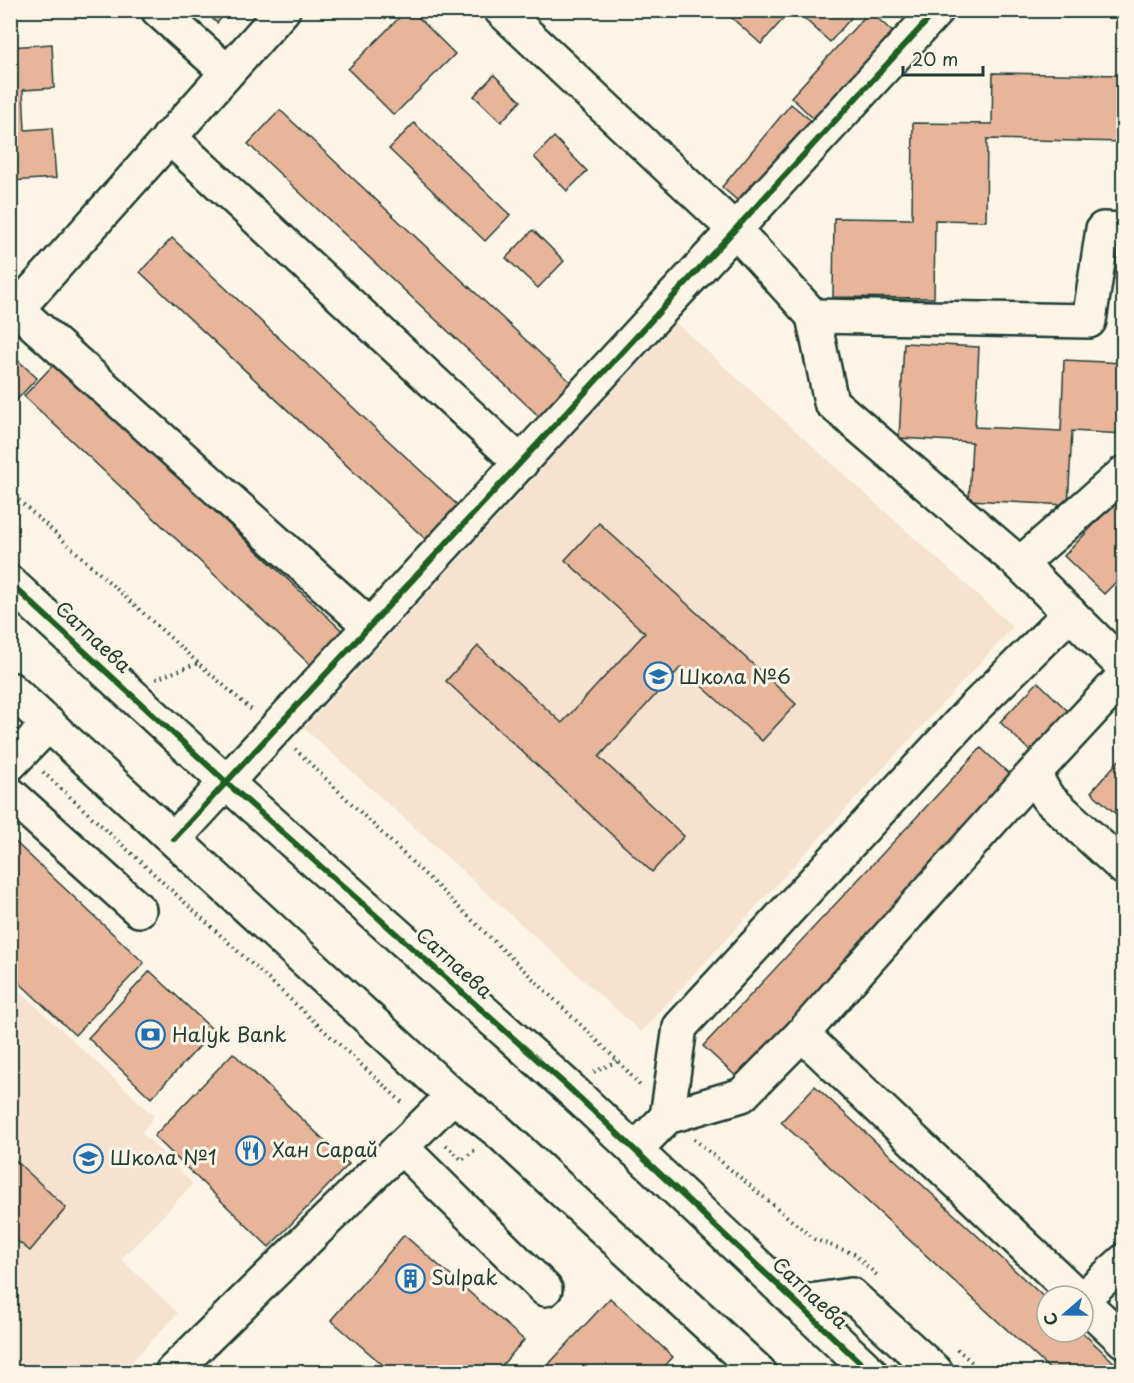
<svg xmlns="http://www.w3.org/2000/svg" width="1134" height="1383" viewBox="0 0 1134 1383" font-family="'Playpen Sans',sans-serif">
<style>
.built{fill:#f6e2ce}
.building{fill:#e8b59a;stroke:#1f3d34;stroke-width:1.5}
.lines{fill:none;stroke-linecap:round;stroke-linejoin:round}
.minor-casing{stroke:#1f3d34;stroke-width:38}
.path{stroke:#1f3d34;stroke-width:4;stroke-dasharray:1.5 4.5;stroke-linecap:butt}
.minor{stroke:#fcf5e5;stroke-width:33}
.cycleway-casing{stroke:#fcf5e5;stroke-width:10}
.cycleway{stroke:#1b5e20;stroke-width:6}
.labels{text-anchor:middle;stroke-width:6;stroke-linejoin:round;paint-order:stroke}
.street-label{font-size:20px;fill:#1f3d34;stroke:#fcf5e5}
.poi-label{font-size:20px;fill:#1f3d34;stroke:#fcf5e5;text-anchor:start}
</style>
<rect width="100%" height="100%" fill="#fcf5e5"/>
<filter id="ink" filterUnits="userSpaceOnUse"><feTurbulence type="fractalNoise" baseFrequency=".0167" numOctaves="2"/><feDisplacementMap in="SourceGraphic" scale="12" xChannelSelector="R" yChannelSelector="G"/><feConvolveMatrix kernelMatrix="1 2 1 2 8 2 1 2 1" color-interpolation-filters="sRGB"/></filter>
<g filter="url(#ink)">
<!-- built -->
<g class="built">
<polygon points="676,323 1013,627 641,1032 304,728"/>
<polygon points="10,982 154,1116 142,1133 193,1184 121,1259 178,1313 122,1372 11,1372"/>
</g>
<!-- building -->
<g class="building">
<polygon points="203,10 229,10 217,23"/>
<polygon points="407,10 411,10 455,54 394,115 348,69"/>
<polygon points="723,10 791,10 761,44"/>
<polygon points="795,10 858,10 830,42"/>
<polygon points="870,11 899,38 819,124 791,97"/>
<polygon points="52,44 54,88 23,90 25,130 52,128 56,178 10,181 10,47"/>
<polygon points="993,73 1124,75 1124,142 987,139 986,221 935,220 934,298 833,297 834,218 912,219 913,123 992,124"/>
<polygon points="494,75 521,101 501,122 474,96"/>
<polygon points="791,104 815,124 746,208 722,187"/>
<polygon points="280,110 576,387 544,421 248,144"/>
<polygon points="414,123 510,215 485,241 389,149"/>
<polygon points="554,137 587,171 567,191 534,157"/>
<polygon points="533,230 564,261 538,288 506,258"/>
<polygon points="172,238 468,515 436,549 140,272"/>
<polygon points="904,343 979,347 975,427 1061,431 1064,360 1124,363 1124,434 1072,431 1068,505 969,500 972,442 899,438"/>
<polygon points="10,353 37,378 10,407"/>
<polygon points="56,362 351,639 319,673 24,396"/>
<polygon points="1124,493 1124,574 1104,594 1064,556"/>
<polygon points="599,523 796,704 762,741 681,667 599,757 684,836 652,872 446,681 478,646 562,723 645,633 565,560"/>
<polygon points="1038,682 1075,718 1037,758 1000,722"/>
<polygon points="981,748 1017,781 739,1079 703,1046"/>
<polygon points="1122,757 1124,758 1124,821 1091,792"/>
<polygon points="10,837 144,963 75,1035 10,974"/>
<polygon points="150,971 214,1031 151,1098 88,1038"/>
<polygon points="233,1053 349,1164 269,1247 154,1136"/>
<polygon points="815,1086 1047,1300 1047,1332 1082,1332 1124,1372 1053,1372 781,1122"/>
<polygon points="10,1155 66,1208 30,1251 10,1235"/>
<polygon points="404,1235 524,1340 496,1372 391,1372 331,1320"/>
<polygon points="610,1298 673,1357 659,1372 556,1372 548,1365"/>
</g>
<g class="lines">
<defs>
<g id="minor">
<polyline points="158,10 227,72"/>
<polyline points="501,10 735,230 813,316 831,402 1020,564 1124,667"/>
<polyline points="169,137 521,463"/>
<polyline points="10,303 370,626"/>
<polyline points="17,309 283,10"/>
<polyline points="813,316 1089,321 1103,229 1124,230"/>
<polyline points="1020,564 1124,473"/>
<polyline points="10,583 227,783 567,1086 870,1372"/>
<polyline points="10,689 453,1096 498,1131 759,1372"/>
<polyline points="10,764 49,724"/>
<polyline points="1034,774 1047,797 1124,868"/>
<polyline points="10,794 139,910"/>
<polyline points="174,839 937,10"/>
<polyline points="802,1034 1077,1296"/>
<polyline points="667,1117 680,1027 974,708 1070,613"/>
<polyline points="401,1147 545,1289"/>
<polyline points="635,1150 667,1117 742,1095 802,1034 1024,784 1124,676"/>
<polyline points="1083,1298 1124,1261"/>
<polyline points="1083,1302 1124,1341"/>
<polyline points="796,1303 851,1295 936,1372"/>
<polyline points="172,1372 453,1096"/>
</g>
</defs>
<!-- minor casing -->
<use href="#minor" class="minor-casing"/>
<!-- path -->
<g class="path">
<polyline points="10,492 198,663"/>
<polyline points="156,679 198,663 254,712"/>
<polyline points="295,749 618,1061 642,1088"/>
<polyline points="43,772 404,1104"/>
<polyline points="594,1072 618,1061"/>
<polyline points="694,1139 814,1239 854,1254 879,1277"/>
<polyline points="446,1145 462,1160 476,1149"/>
<polyline points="957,1349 983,1372"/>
</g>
<!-- minor -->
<use href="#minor" class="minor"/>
<defs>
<g id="cycleway">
<polyline points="10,583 227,783 567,1086 870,1372"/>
<polyline points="174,839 937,10"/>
</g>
</defs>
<!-- cycleway casing -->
<use href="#cycleway" class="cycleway-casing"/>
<!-- cycleway -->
<use href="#cycleway" class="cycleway"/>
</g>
</g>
<!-- icons -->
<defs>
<symbol id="school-ring" viewBox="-11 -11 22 22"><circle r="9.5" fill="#fcf5e5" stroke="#1f6fb2" stroke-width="1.5"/><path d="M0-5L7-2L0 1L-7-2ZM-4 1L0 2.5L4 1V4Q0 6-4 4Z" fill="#1f6fb2"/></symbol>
<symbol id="bank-ring" viewBox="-11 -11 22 22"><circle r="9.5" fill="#fcf5e5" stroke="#1f6fb2" stroke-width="1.5"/><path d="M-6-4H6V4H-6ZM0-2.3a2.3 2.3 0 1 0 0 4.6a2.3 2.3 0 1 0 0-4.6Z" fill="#1f6fb2"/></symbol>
<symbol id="restaurant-ring" viewBox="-11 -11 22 22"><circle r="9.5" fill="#fcf5e5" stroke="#1f6fb2" stroke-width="1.5"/><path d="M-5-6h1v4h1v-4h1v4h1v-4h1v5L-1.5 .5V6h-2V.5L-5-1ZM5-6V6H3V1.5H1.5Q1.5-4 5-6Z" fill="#1f6fb2"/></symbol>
<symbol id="building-ring" viewBox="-11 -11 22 22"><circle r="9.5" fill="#fcf5e5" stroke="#1f6fb2" stroke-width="1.5"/><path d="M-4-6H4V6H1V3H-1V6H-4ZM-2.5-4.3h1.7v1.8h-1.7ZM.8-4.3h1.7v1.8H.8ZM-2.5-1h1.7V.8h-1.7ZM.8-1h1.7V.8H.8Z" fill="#1f6fb2"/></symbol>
</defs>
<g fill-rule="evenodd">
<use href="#school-ring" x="642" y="660" width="33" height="33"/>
<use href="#bank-ring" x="134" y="1018" width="33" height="33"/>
<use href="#restaurant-ring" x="234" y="1134" width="33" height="33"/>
<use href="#school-ring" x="72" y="1142" width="33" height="33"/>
<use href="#building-ring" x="394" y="1262" width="33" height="33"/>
</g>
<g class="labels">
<!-- street labels -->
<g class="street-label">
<text transform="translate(93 637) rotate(43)" y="7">Сатпаева</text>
<text transform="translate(454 963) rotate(42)" y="7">Сатпаева</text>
<text transform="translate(810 1293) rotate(43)" y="7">Сатпаева</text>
</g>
<!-- poi labels -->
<g class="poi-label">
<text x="679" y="684">Школа №6</text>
<text x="172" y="1042">Halyk Bank</text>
<text x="272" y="1157">Хан Сарай</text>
<text x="110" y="1165">Школа №1</text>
<text x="431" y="1285">Sulpak</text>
</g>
</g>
<!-- margin -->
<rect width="1134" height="1383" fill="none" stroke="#fcf5e5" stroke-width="36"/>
<rect x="18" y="18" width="1098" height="1347" fill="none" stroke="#1f3d34" stroke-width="2" filter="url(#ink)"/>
<!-- north arrow -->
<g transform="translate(1065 1314) rotate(250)"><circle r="28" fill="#fcf5e5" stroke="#a4ab9e" stroke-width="1.5"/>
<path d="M0-4.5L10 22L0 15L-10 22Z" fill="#1f6fb2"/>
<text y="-9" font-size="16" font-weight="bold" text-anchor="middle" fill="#1f3d34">С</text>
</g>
<!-- scale -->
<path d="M903 66v9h80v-9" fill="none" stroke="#1f3d34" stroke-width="3"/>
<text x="912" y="66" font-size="18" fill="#1f3d34" stroke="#fcf5e5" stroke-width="4.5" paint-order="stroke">20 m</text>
</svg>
